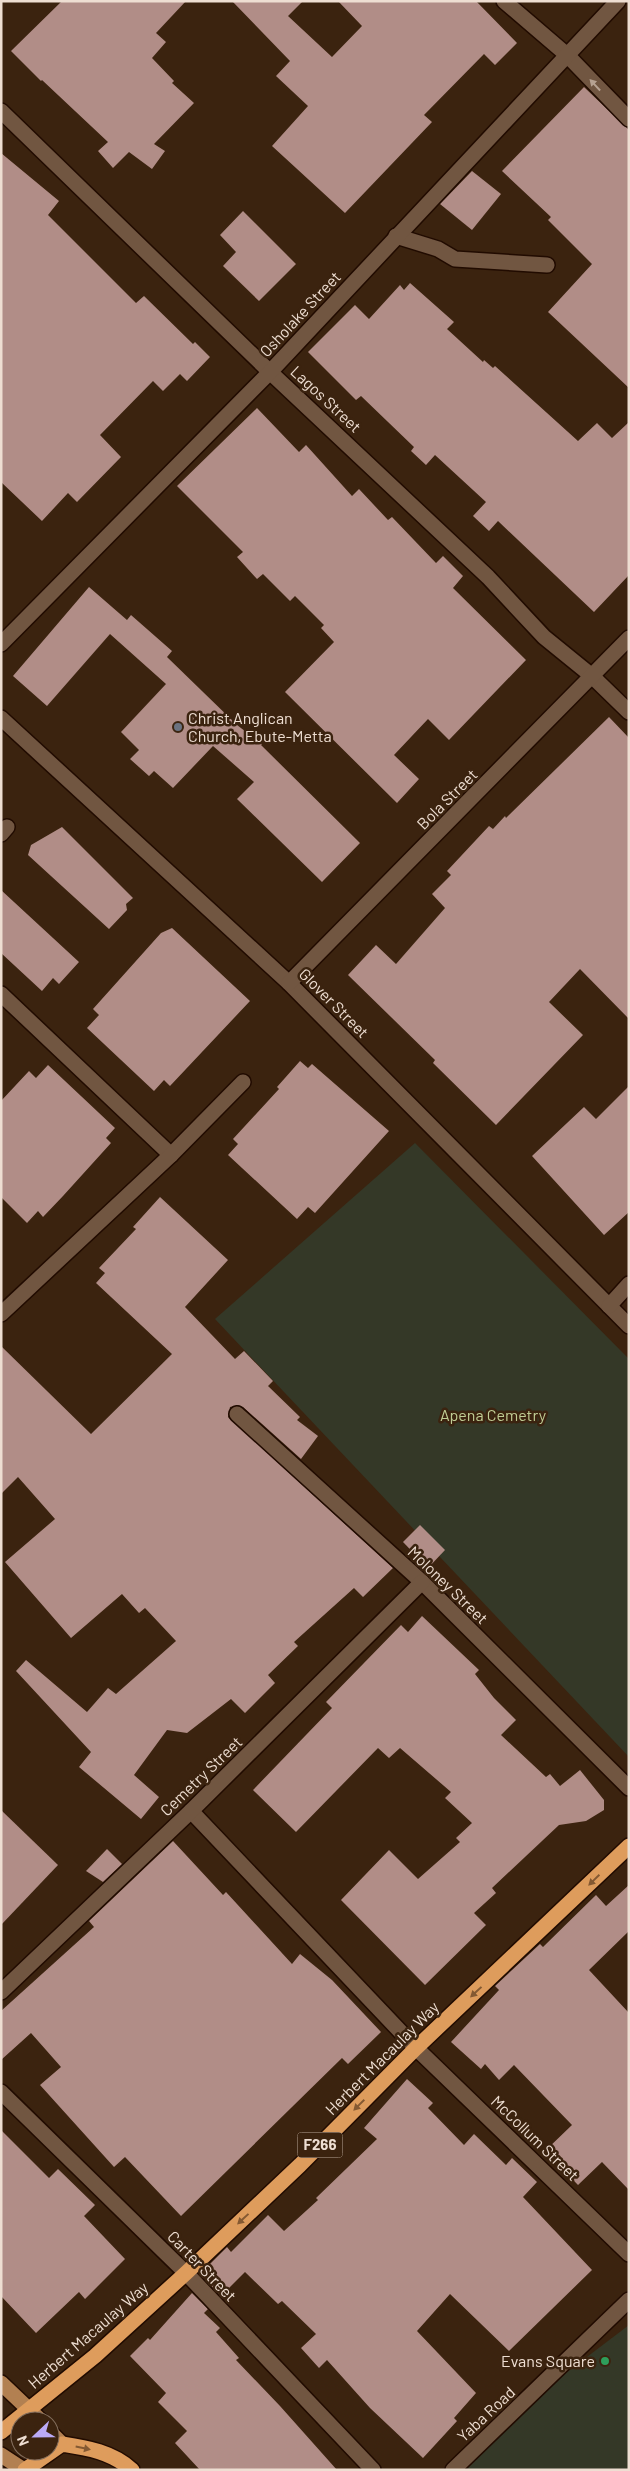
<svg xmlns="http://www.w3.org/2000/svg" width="630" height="2471" viewBox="0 0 630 2471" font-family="Barlow,sans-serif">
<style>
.green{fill:#343827}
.building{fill:#b18d87}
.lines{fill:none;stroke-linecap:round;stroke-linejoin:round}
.street-casing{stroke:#210b00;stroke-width:18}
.primary-casing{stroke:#210b00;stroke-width:18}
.highway-casing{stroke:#210b00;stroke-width:18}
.street{stroke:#715641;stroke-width:15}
.primary{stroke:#b28051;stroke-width:15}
.highway{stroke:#de9c5c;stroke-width:15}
.oneway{fill:#b6a191}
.oneway2{fill:#845932}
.worship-dot{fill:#6b7280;stroke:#3b230f;stroke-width:2}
.leisure-dot{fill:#2e9e5b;stroke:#3b230f;stroke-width:2}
.labels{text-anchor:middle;stroke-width:5;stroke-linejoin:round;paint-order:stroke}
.shield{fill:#3b230f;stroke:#b8a698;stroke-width:1}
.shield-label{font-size:15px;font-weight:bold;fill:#eeded2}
.street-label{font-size:16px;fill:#eeded2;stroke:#3b230f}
.poi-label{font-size:16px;fill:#eeded2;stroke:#3b230f;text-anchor:start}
.park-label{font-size:16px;fill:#c0cd95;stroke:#3b230f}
</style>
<rect width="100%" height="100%" fill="#3b230f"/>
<!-- green -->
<g class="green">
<polygon points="415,1143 629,1359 629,1757 215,1319"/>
<polygon points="629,2325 629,2470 465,2470 533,2398"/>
</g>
<!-- building -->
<g class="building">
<polygon points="62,1 186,1 156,33 166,42 152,58 174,81 172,83 194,103 154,144 165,151 152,169 129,152 113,168 98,151 108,142 42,80 41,81 11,51"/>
<polygon points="232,1 303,1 288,16 332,57 362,26 338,1 476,1 517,43 495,65 484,54 424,115 432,122 345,213 272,146 308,106 276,76 290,61"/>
<polygon points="584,87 629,130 629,388 548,312 592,264 548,220 551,217 502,171"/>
<polygon points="1,153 59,201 48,215 136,303 144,296 193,344 195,342 210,357 187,381 180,374 163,391 153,381 100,435 121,457 77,502 68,493 42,521 1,482"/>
<polygon points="472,171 501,194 472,230 440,204"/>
<polygon points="243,211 296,264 259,301 223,266 236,252 220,235"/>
<polygon points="410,283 454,322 447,329 483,362 484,360 493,368 495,366 578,441 597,423 612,438 629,422 629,575 594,612 498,521 489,531 473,516 486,502 435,455 426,465 411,451 414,447 361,396 356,400 308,352 355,305 369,319 400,285 404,290"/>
<polygon points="257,408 299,452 306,445 352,496 359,489 388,520 392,517 436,563 443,556 463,576 453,588 526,660 449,740 428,719 394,755 419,779 397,803 285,692 334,642 321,628 324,625 295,596 290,601 263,574 257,579 237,557 243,552 177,486"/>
<polygon points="89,587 127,620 131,615 172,651 167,657 237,725 262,744 261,745 360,843 322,882 237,799 254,782 213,746 173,788 154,771 149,776 130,759 139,750 121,732 166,684 110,634 47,706 13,676"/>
<polygon points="609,717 629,738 629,1019 580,969 549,1002 583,1035 496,1125 433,1063 435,1060 348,975 376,945 396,964 445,908 432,894 451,875 447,871 489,826 493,829 505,816 506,818"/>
<polygon points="62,827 133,898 126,904 127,910 109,929 28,855 31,845"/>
<polygon points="1,890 79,962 59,984 53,978 42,991 1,953"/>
<polygon points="172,928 250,1001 170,1086 164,1080 154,1091 87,1028 99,1015 93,1009 161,933"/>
<polygon points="300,1061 308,1068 312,1064 389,1131 315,1213 308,1207 297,1219 228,1155 238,1144 233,1139 279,1089 277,1087"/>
<polygon points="48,1065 115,1128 106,1138 111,1143 63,1196 43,1217 38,1211 27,1223 1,1197 1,1101 29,1071 36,1078"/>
<polygon points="629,1086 629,1212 604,1235 532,1156 584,1107 596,1119"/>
<polygon points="160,1197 228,1260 185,1307 235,1359 244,1351 273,1381 268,1386 300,1417 297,1420 318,1436 301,1459 243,1407 238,1405 230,1407 228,1417 393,1568 363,1597 354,1588 294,1642 298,1646 268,1675 275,1683 245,1713 231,1699 187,1733 167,1730 134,1775 159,1797 141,1819 79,1767 91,1752 16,1671 26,1660 87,1712 108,1688 116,1694 176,1641 145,1608 139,1613 122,1594 71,1638 5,1562 55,1519 18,1477 1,1494 1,1346 91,1434 172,1354 96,1283 105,1273 99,1268 136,1229 133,1227"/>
<polygon points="420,1525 445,1550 428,1568 403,1542"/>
<polygon points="422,1616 479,1670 475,1674 494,1698 516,1720 501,1735 546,1777 550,1774 560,1786 580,1770 604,1800 604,1810 586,1821 559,1825 492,1888 496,1893 474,1913 486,1925 425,1985 341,1900 389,1850 418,1879 460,1842 456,1838 472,1823 445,1798 451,1792 400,1748 389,1758 378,1748 296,1832 253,1790 332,1708 326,1702 401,1625 408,1632"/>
<polygon points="1,1810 58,1865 1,1925"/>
<polygon points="173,1841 223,1895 226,1892 292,1964 300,1954 332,1980 381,2032 348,2064 342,2058 181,2216 125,2157 114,2167 40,2085 61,2067 31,2033 1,2060 1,2011 94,1927 89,1921"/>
<polygon points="107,1849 122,1864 103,1882 86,1871"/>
<polygon points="629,1885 629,1931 589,1970 629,2013 629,2190 602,2162 578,2185 545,2151 572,2125 514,2065 499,2080 485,2064 481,2069 451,2042 499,1990 495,1986 540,1944 543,1947 596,1895 606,1906"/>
<polygon points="407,2079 433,2103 428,2108 464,2145 474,2134 506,2165 512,2158 537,2182 523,2197 592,2270 509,2351 450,2294 417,2331 476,2393 454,2418 457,2421 423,2458 370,2408 327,2360 319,2368 301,2348 316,2334 282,2301 278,2304 245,2272 221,2296 205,2279 210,2273 205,2269 227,2247 231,2252 268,2215 284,2231 318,2200 316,2198 377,2139 364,2128"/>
<polygon points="1,2130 49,2178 58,2169 95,2205 84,2216 125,2259 85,2299 79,2292 36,2333 1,2296"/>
<polygon points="192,2293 208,2309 204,2313 220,2328 216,2332 239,2358 236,2360 280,2406 337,2470 200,2470 175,2443 187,2431 158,2402 166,2393 130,2356 148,2338 150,2340"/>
</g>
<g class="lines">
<defs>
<g id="street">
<polyline points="504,1 567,55 629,119"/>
<polyline points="1,111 270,372 488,577 544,637 592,676 629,712"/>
<polyline points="396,236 438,249 455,259 547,265"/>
<polyline points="1,644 270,372 618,1"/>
<polyline points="1,718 289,983 629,1326"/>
<polyline points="1,834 7,827"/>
<polyline points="289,983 629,638"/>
<polyline points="1,994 171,1155"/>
<polyline points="609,1306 629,1284"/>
<polyline points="1,1314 171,1155 243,1082"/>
<polyline points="237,1414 422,1582 629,1788"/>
<polyline points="191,1811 416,2048 629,2254"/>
<polyline points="1,1992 191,1811 422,1582"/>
<polyline points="1,2092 186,2273 373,2470"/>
<polyline points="453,2470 629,2300"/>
</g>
<g id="primary">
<polyline points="1,2383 41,2421"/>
<polyline points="50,2432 62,2444"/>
<polyline points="1,2455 24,2470"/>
</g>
<g id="highway">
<polyline points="1,2432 95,2356 186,2273 300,2165 416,2048 629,1846"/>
<path d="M25 2470 62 2444C88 2448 112 2452 132 2470"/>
</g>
</defs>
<!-- street casing -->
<use href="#street" class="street-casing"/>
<!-- primary casing -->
<use href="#primary" class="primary-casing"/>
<!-- highway casing -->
<use href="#highway" class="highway-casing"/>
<!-- street -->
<use href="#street" class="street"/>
<!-- primary -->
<use href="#primary" class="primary"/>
<!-- highway -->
<use href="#highway" class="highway"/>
</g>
<!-- one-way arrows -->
<defs><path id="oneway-solid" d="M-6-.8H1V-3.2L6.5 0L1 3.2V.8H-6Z" transform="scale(1.25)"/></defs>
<use class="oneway" href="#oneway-solid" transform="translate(595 85) rotate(-133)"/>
<g class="oneway2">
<use href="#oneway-solid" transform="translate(594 1880) rotate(136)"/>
<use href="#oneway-solid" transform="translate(476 1992) rotate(137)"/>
<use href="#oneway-solid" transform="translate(359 2105) rotate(135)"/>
<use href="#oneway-solid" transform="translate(243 2219) rotate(137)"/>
<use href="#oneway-solid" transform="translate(83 2448) rotate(12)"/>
</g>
<!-- markers -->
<circle class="worship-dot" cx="178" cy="727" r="5"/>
<circle class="leisure-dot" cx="605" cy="2361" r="5"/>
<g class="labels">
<!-- shield labels -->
<rect class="shield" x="297.5" y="2132.5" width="45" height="25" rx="4"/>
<g class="shield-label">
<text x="320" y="2150">F266</text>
</g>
<!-- street labels -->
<g class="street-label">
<text transform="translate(300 314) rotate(-47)" y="6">Osholake Street</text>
<text transform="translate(326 399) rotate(43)" y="6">Lagos Street</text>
<text transform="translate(447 799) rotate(-45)" y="6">Bola Street</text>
<text transform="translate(334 1003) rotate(45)" y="6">Glover Street</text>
<text transform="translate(448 1585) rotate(44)" y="6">Moloney Street</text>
<text transform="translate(201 1776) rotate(-44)" y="6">Cemetry Street</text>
<text transform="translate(382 2058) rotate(-45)" y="6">Herbert Macaulay Way</text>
<text transform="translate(535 2138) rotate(44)" y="6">McCollum Street</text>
<text transform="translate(202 2266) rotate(46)" y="6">Carter Street</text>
<text transform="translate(88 2335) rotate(-41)" y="6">Herbert Macaulay Way</text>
<text transform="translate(486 2414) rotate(-43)" y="6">Yaba Road</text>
</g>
<!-- poi labels -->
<g class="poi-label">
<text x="188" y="724">Christ Anglican<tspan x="188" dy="18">Church, Ebute-Metta</tspan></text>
<text x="595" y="2367" text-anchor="end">Evans Square</text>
</g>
<!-- park labels -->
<g class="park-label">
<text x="493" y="1421">Apena Cemetry</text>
</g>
</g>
<!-- border -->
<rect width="630" height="2471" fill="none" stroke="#eeded2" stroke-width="5"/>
<!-- north arrow -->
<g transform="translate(35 2436) rotate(248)"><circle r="24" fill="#3b230f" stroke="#836e5d"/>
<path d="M0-4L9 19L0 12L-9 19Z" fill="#bbaaf6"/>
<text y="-8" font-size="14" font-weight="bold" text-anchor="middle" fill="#eeded2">N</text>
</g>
</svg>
